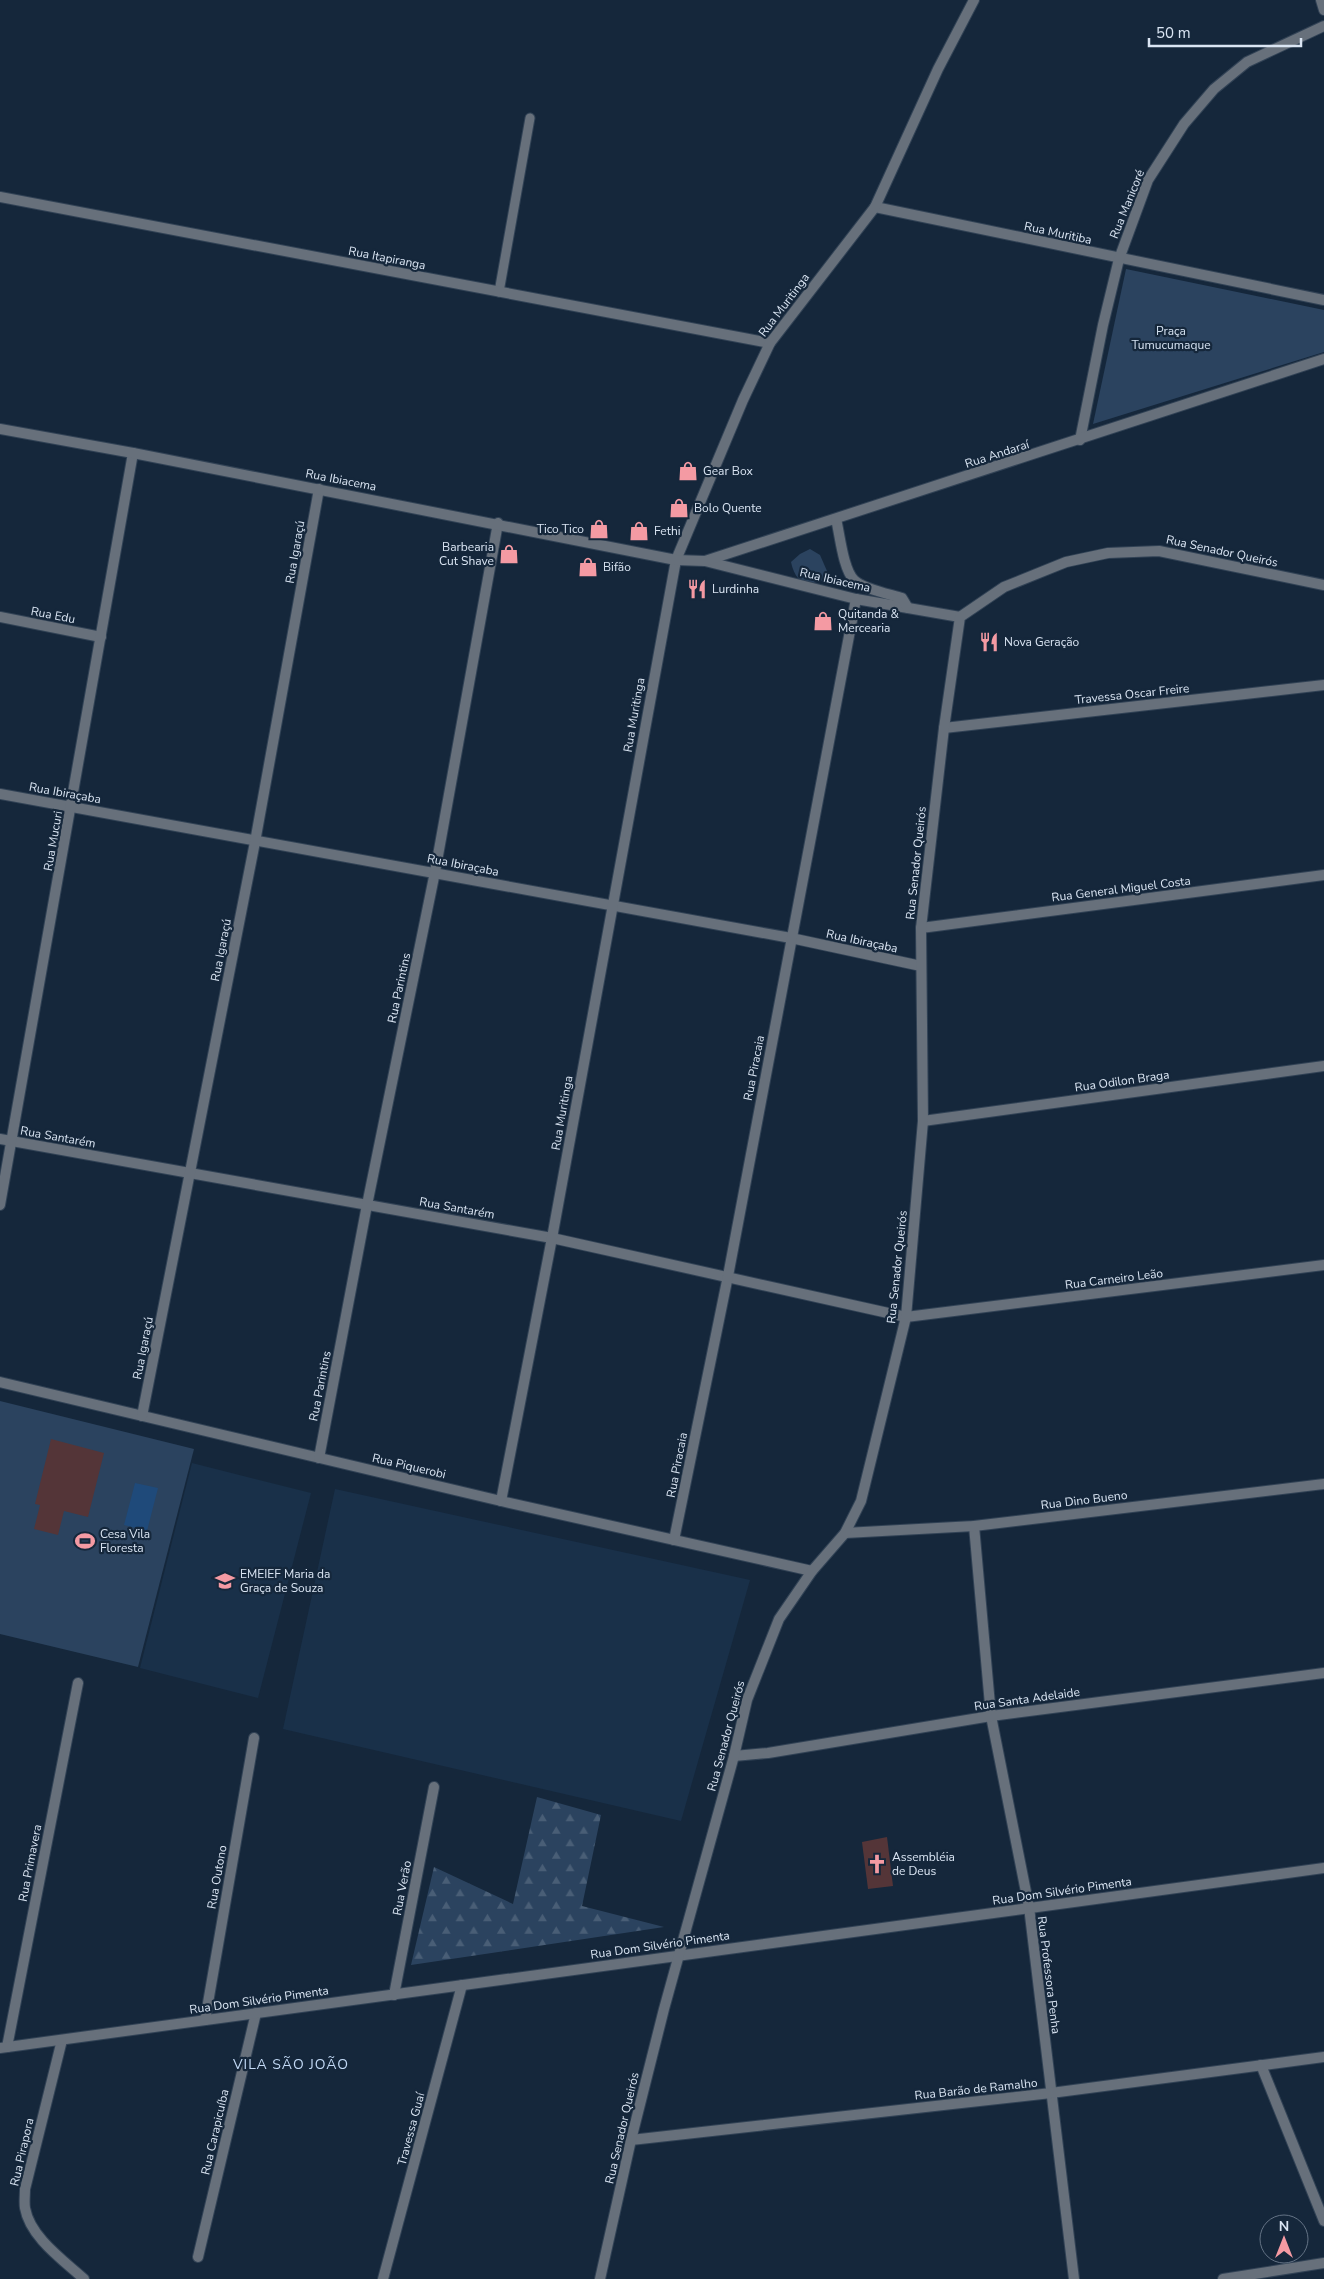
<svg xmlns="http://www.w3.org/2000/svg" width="1324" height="2279" viewBox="0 0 1324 2279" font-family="'Nunito Sans',sans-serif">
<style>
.built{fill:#193049}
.forest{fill:url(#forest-firs)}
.green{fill:#2b435f}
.water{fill:#1f4a7a}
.building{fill:#543538}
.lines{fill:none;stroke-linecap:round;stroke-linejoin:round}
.service-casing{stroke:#314255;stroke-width:11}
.minor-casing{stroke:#314255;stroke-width:12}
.tertiary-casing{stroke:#314255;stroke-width:12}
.service{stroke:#67707b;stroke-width:9}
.minor{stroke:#67707b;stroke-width:10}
.tertiary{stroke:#67707b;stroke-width:10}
.labels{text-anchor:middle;stroke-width:4.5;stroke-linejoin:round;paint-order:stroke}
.street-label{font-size:12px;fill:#dae5f3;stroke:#15273b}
.park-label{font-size:12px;fill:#d5e2f1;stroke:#15273b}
.poi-label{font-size:12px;fill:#dae5f3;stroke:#15273b;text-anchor:start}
.neighbourhood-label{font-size:14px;letter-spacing:1px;fill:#c3daf6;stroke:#15273b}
</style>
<defs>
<pattern id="forest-firs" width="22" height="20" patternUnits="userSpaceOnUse" patternTransform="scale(1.25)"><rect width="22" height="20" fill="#2b435f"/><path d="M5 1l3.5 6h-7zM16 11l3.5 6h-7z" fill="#495e76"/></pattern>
</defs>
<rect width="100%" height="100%" fill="#15273b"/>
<!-- built -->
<g class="built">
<polygon points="192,1463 311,1493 258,1698 140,1668"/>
<polygon points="335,1489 750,1580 681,1821 283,1729"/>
</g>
<!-- forest -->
<polygon class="forest" points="537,1797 601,1815 582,1906 664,1927 411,1965 434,1867 513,1904"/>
<!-- green -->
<g class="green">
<polygon points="1126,269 1324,310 1324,352 1093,424"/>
<path d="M810 549 820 555 827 571 824 580C806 587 795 582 791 562L800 554Z"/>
<polygon points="0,1401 194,1449 138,1667 0,1634"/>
</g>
<!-- water -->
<polygon class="water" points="135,1483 158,1488 147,1531 124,1525"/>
<!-- building -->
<g class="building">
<polygon points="51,1439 104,1453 88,1517 64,1511 58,1535 34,1529 40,1505 35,1504"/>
<polygon points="887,1837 893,1886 868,1889 862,1842"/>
</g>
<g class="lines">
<defs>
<polyline id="service" points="499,292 530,118"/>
<g id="minor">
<polyline points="1321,0 1324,10"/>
<polyline points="0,197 770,343"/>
<polyline points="875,207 1324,300"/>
<polyline points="1080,440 1103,325 1119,259 1148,180 1184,124 1214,89 1247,62 1324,26"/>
<polyline points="705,561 856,599 960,617"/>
<polyline points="0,617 101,637"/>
<polyline points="944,728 1324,685"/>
<polyline points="0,794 791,938 921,966"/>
<polyline points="921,928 1324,875"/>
<polyline points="923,1121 1324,1066"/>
<polyline points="0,1139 552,1238 906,1317"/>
<polyline points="0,1205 133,453"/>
<polyline points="0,1382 501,1501 812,1571"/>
<polyline points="142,1416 255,842 319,489"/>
<polyline points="319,1458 367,1205 435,872 498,523"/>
<polyline points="501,1501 552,1238 676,560 743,400 770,343 875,207 938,69 974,0"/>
<polyline points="974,1526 991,1716 1029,1907 1074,2279"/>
<polyline points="845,1533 974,1526 1324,1484"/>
<polyline points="674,1540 728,1276 856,599"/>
<polyline points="734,1756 768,1753 991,1716 1324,1673"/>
<polyline points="394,1995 434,1787"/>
<polyline points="205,2020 254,1738"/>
<path d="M62 2040 25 2189C25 2195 24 2202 25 2208 30 2237 63 2260 84 2279"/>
<polyline points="7,2047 78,1683"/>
<polyline points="1261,2065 1324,2221"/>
<polyline points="631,2140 1051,2093 1324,2057"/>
<polyline points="198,2257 256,2013"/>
<polyline points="383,2279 462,1985"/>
<polyline points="1223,2279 1324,2263"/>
</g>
<g id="tertiary">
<polyline points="0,429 133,453 676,560 705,561 1324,359"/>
<path d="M836 519C840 535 843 569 854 580 863 589 889 594 902 598L908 608"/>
<polyline points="906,1317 1324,1265"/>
<polyline points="0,2048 1324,1868"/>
<polyline points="600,2279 631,2140 664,2009 734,1756 747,1700 779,1619 812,1571 845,1533 861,1501 906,1317 923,1121 921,928 944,728 960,617 1004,587 1066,562 1108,553 1159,551 1324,585"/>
</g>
</defs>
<!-- service casing -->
<use href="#service" class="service-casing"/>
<!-- minor casing -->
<use href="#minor" class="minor-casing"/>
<!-- tertiary casing -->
<use href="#tertiary" class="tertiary-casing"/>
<!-- service -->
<use href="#service" class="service"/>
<!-- minor -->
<use href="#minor" class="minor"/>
<!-- tertiary -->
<use href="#tertiary" class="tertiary"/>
</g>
<!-- icons -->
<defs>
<symbol id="shop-bare" viewBox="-9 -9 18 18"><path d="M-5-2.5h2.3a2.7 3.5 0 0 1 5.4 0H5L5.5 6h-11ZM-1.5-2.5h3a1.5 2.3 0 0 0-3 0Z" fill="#f49aa3" stroke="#15273b" stroke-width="2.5" paint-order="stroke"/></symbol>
<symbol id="restaurant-bare" viewBox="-9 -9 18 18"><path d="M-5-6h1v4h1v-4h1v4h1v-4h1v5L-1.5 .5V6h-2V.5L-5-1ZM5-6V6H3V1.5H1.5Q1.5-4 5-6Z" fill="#f49aa3" stroke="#15273b" stroke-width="2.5" paint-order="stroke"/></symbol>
<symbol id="stadium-bare" viewBox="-9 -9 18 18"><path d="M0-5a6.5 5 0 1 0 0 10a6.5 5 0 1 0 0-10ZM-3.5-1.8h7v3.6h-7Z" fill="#f49aa3" stroke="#15273b" stroke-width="2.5" paint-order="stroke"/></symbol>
<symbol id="school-bare" viewBox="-9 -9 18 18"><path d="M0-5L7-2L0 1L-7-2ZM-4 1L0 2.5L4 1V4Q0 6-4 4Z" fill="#f49aa3" stroke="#15273b" stroke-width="2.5" paint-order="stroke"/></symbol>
<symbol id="church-bare" viewBox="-9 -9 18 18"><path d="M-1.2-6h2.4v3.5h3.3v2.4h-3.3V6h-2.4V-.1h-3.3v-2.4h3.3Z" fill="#f49aa3" stroke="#15273b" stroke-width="2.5" paint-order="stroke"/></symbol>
</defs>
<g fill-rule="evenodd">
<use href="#shop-bare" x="674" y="457" width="28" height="28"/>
<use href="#shop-bare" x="665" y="494" width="28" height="28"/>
<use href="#shop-bare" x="585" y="515" width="28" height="28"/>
<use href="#shop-bare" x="625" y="517" width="28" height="28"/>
<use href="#shop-bare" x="495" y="540" width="28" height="28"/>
<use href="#shop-bare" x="574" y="553" width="28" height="28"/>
<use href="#restaurant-bare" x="683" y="575" width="28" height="28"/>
<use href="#shop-bare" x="809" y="607" width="28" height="28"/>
<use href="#restaurant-bare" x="975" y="628" width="28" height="28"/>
<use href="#stadium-bare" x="71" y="1527" width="28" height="28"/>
<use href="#school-bare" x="211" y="1567" width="28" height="28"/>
<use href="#church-bare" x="863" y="1850" width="28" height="28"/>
</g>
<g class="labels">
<!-- street labels -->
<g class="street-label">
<text transform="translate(1127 204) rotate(-68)" y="4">Rua Manicoré</text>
<text transform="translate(1058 233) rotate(12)" y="4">Rua Muritiba</text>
<text transform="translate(387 258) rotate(11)" y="4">Rua Itapiranga</text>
<text transform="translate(784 305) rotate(-53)" y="4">Rua Muritinga</text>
<text transform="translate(997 454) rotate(-18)" y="4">Rua Andaraí</text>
<text transform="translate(341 480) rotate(11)" y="4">Rua Ibiacema</text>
<text transform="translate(1222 551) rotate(12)" y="4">Rua Senador Queirós</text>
<text transform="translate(295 552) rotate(-80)" y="4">Rua Igaraçú</text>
<text transform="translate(835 580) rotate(13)" y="4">Rua Ibiacema</text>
<text transform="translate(53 615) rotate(11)" y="4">Rua Edu</text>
<text transform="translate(1132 694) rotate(-6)" y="4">Travessa Oscar Freire</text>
<text transform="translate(634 715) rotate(-80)" y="4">Rua Muritinga</text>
<text transform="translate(65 793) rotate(10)" y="4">Rua Ibiraçaba</text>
<text transform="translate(53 841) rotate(-80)" y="4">Rua Mucuri</text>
<text transform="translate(916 863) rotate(-84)" y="4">Rua Senador Queirós</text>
<text transform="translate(463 865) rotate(11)" y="4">Rua Ibiraçaba</text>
<text transform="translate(1121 889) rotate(-7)" y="4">Rua General Miguel Costa</text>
<text transform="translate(862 941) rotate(12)" y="4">Rua Ibiraçaba</text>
<text transform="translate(221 950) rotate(-79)" y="4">Rua Igaraçú</text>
<text transform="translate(399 988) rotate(-78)" y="4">Rua Parintins</text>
<text transform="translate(754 1068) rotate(-79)" y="4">Rua Piracaia</text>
<text transform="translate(1122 1081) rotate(-8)" y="4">Rua Odilon Braga</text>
<text transform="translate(562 1113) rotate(-80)" y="4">Rua Muritinga</text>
<text transform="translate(58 1137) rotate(10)" y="4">Rua Santarém</text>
<text transform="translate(457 1208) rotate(10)" y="4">Rua Santarém</text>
<text transform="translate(897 1267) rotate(-84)" y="4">Rua Senador Queirós</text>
<text transform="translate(1114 1279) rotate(-7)" y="4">Rua Carneiro Leão</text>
<text transform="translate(143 1348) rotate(-79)" y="4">Rua Igaraçú</text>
<text transform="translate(320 1386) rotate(-79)" y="4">Rua Parintins</text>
<text transform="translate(677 1465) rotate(-79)" y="4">Rua Piracaia</text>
<text transform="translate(409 1466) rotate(13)" y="4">Rua Piquerobi</text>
<text transform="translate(1084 1500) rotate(-7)" y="4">Rua Dino Bueno</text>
<text transform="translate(1027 1699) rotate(-8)" y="4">Rua Santa Adelaide</text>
<text transform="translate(726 1736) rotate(-75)" y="4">Rua Senador Queirós</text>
<text transform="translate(30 1863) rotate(-79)" y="4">Rua Primavera</text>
<text transform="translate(217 1877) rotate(-80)" y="4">Rua Outono</text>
<text transform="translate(402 1888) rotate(-79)" y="4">Rua Verão</text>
<text transform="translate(1062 1891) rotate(-8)" y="4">Rua Dom Silvério Pimenta</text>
<text transform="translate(660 1945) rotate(-8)" y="4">Rua Dom Silvério Pimenta</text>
<text transform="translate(1049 1975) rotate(83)" y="4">Rua Professora Penha</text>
<text transform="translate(259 2000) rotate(-8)" y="4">Rua Dom Silvério Pimenta</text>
<text transform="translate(976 2089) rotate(-6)" y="4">Rua Barão de Ramalho</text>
<text transform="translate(622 2128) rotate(-77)" y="4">Rua Senador Queirós</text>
<text transform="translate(411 2129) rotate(-75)" y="4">Travessa Guaí</text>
<text transform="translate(215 2132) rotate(-77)" y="4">Rua Carapicuíba</text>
<text transform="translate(22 2152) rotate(-77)" y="4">Rua Pirapora</text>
</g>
<!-- park labels -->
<g class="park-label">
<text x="1171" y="335">Praça<tspan x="1171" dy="14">Tumucumaque</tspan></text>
</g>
<!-- poi labels -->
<g class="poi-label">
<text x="703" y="475">Gear Box</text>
<text x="694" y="512">Bolo Quente</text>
<text x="584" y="533" text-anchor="end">Tico Tico</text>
<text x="654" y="535">Fethi</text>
<text x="494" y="551" text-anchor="end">Barbearia<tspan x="494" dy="14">Cut Shave</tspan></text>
<text x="603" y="571">Bifão</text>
<text x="712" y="593">Lurdinha</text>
<text x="838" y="618">Quitanda &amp;<tspan x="838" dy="14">Mercearia</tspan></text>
<text x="1004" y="646">Nova Geração</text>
<text x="100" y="1538">Cesa Vila<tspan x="100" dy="14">Floresta</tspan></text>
<text x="240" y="1578">EMEIEF Maria da<tspan x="240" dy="14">Graça de Souza</tspan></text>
<text x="892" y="1861">Assembléia<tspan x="892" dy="14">de Deus</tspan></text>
</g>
<!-- neighbourhood labels -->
<g class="neighbourhood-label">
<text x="291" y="2069">VILA SÃO JOÃO</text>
</g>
</g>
<!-- north arrow -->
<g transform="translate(1284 2239)"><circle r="24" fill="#15273b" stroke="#647385"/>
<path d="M0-4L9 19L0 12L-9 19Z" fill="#f49aa3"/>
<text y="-8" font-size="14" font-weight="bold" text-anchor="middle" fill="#dae5f3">N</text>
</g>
<!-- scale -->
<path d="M1149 38v8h152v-8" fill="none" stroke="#dae5f3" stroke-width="2.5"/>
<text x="1156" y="38" font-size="15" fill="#dae5f3" stroke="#15273b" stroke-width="4" paint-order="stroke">50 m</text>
</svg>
